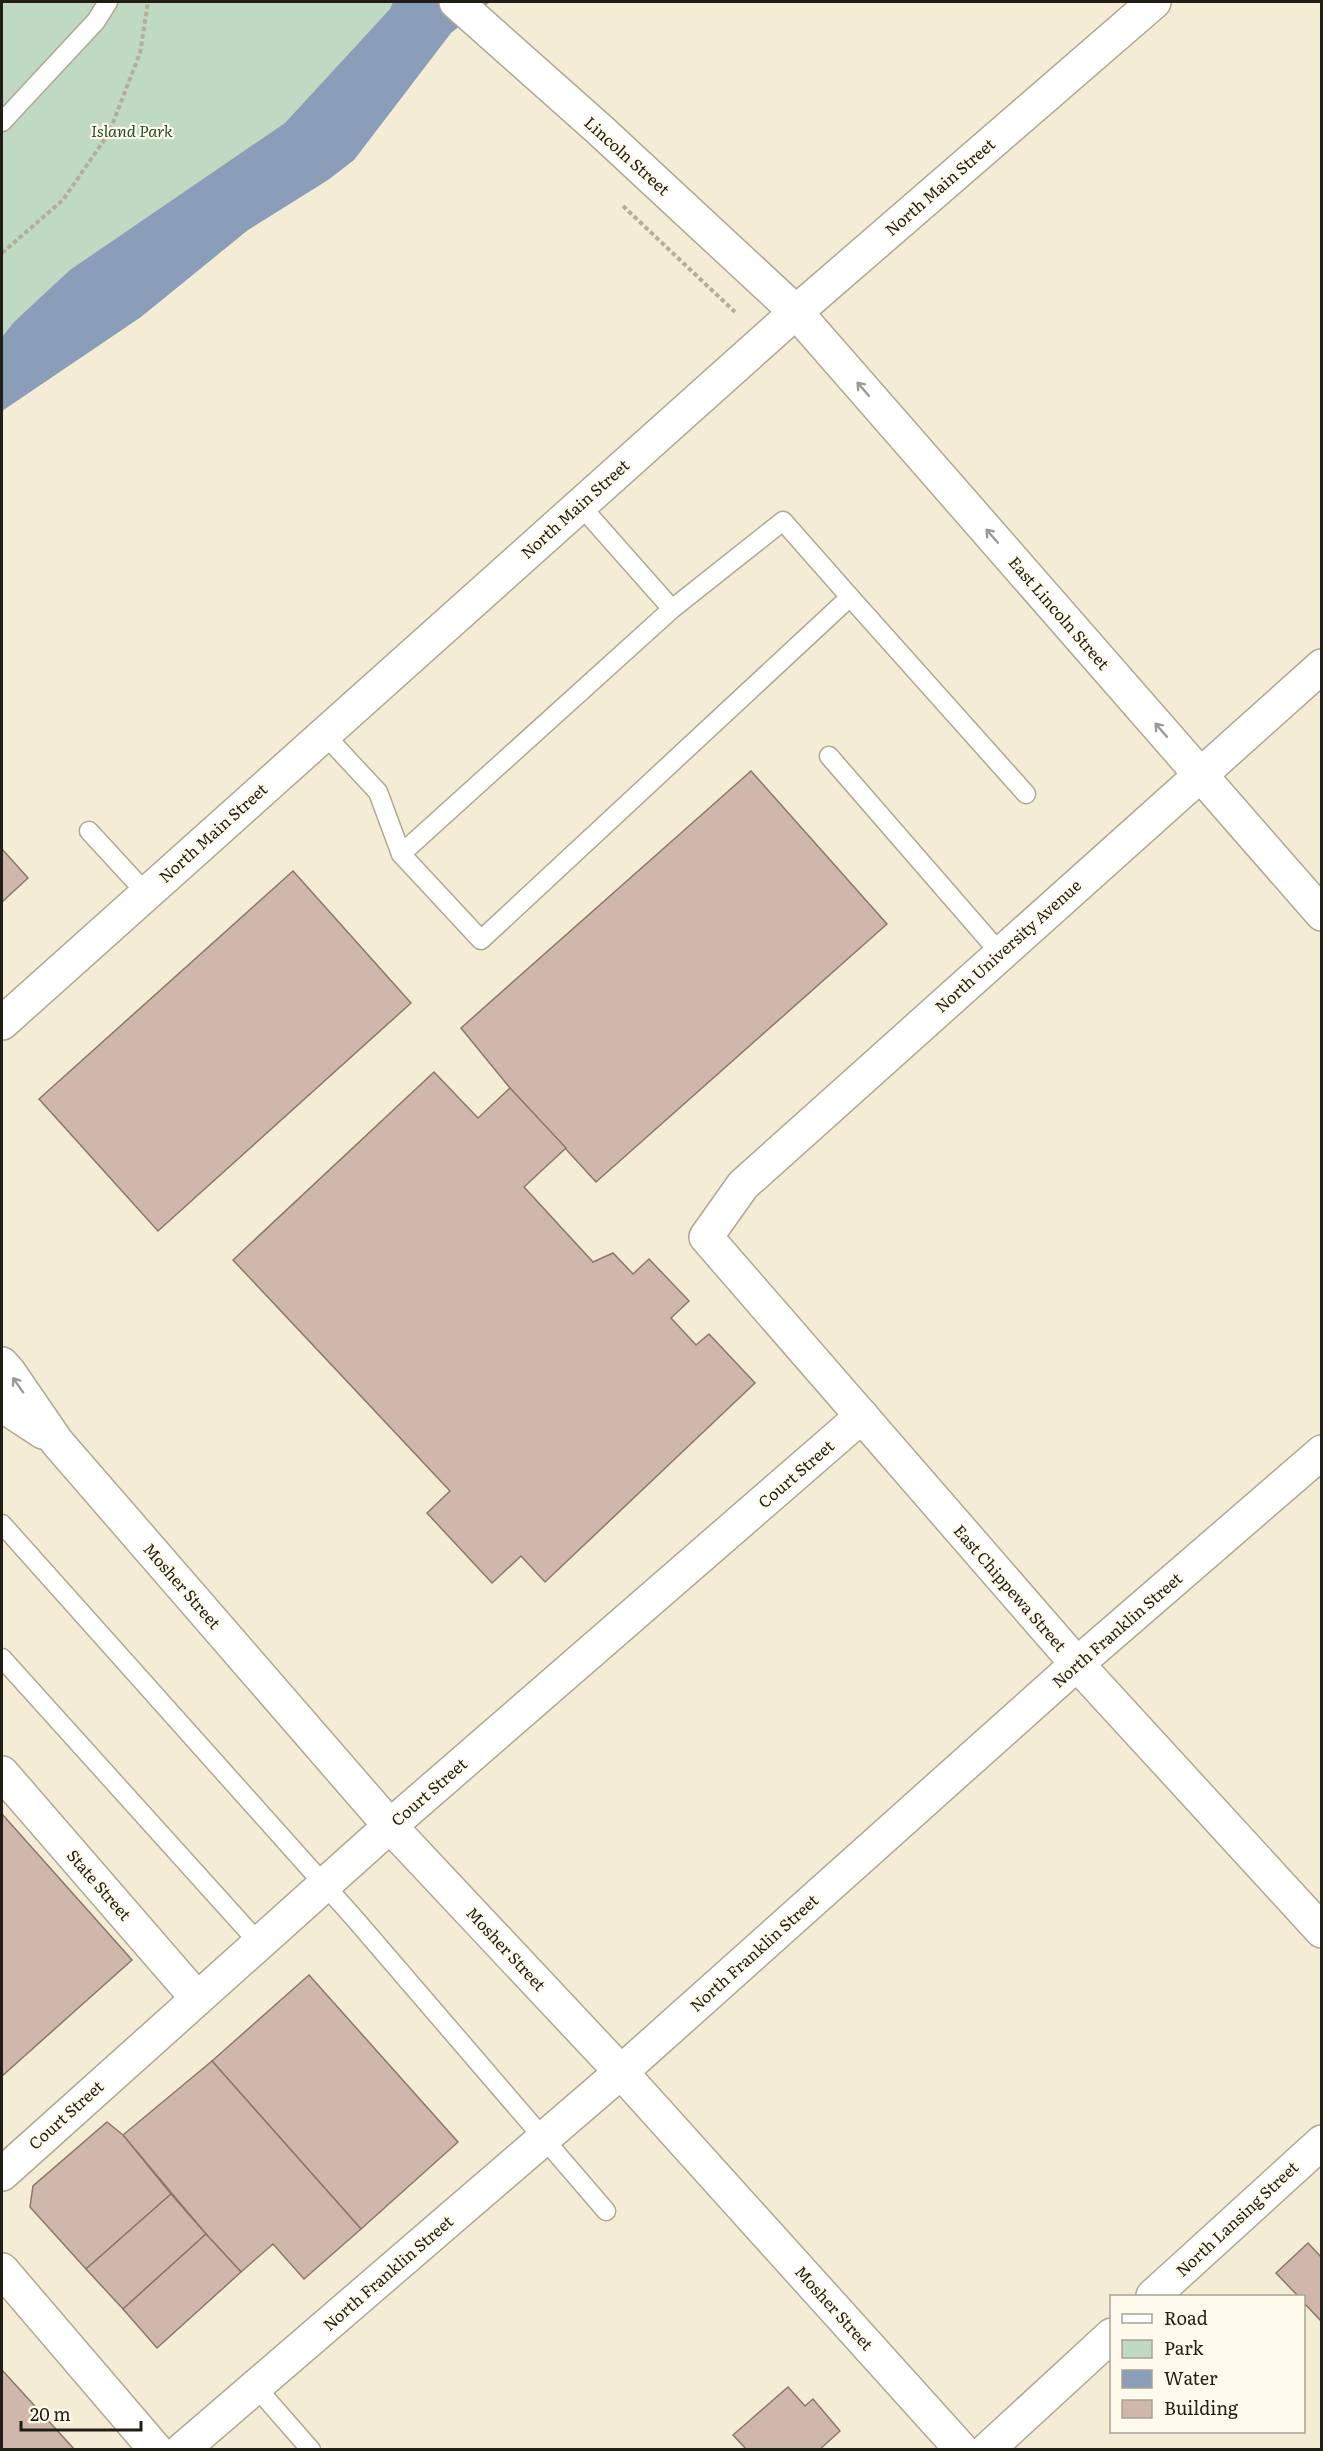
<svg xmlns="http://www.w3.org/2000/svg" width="1323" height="2451" viewBox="0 0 1323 2451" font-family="Literata,serif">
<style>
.green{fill:#c0d9c3}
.water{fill:#8a9eba}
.building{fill:#cfb8ab;stroke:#8c776b;stroke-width:1.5}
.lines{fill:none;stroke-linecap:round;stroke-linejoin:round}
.service-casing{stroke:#afa892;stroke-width:21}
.minor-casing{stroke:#afa892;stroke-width:36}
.tertiary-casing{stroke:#afa892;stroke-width:36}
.path{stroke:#b3ad9a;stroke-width:4;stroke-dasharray:4.5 3;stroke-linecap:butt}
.service{stroke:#fff;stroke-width:18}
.minor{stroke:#fff;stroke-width:33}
.tertiary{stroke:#fff;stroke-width:33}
.oneway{stroke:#9b9a96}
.labels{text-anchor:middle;stroke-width:4.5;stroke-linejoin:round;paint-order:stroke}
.park-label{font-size:16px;font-style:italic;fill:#234f2b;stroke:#fffaec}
.street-label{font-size:16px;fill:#211e15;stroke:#fffaec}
</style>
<rect width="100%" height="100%" fill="#f4ecd5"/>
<!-- green -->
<polygon class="green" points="2,2 426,2 2,384"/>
<!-- water -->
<polygon class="water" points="393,2 490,2 451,33 354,160 328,180 248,230 141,317 2,411 2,337 14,322 70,270 285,123 390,9"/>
<!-- building -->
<g class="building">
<polygon points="751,771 887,924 596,1182 510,1088 461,1028"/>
<polygon points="2,849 28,878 2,902"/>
<polygon points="293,871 411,1003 158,1231 39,1099"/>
<polygon points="434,1072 478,1118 510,1088 566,1148 524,1187 593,1262 613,1253 633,1274 649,1259 689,1301 671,1318 696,1345 709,1334 755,1383 545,1582 521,1556 492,1583 427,1513 450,1491 233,1260"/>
<polygon points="2,1814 132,1960 2,2076"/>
<polygon points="309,1975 458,2142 361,2229 212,2061"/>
<polygon points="212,2061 361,2229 304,2279 273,2244 241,2272 206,2234 123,2135"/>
<polygon points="107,2122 123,2135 171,2194 86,2269 30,2207 33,2186"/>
<polygon points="171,2194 206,2234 123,2309 86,2269"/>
<polygon points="206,2234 241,2272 157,2348 123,2309"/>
<polygon points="1308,2243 1322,2258 1322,2322 1304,2303 1304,2296 1298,2296 1276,2273"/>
<polygon points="2,2370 75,2450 2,2450"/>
<polygon points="788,2387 805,2406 813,2399 840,2431 819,2450 747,2450 733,2435"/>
</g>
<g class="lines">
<defs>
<g id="service">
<polyline points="2,122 96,21 108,2"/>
<polyline points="580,505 672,609 783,521 850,597 481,940 401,854 672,609"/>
<polyline points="850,597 1026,794"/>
<polyline points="324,734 378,792 401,854"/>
<polyline points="829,756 1000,953"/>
<polyline points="89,831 146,893"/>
<polyline points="2,1524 355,1919 606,2211"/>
<polyline points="2,1658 258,1942"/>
<polyline points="255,2386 311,2450"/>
</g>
<g id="minor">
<polyline points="456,2 600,130 796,312 1322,914"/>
<polyline points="1322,666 743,1185 706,1237 1077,1664 1322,1931"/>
<polyline points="2,1364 9,1372 57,1442 390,1826 621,2072 962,2450"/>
<polyline points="2,1405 43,1432"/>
<polyline points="2,1773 196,1997"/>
<polyline points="2,2174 390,1826 862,1416"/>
<polyline points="1153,2296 1322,2142"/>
<polyline points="182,2450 621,2072 1077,1664 1322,1452"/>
<polyline points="987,2450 1112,2335"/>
</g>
<g id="tertiary">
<polyline points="2,1023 796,312 1154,2"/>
<polyline points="2,2270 156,2450"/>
</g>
</defs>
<!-- service casing -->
<use href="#service" class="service-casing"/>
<!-- minor casing -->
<use href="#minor" class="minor-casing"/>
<!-- tertiary casing -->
<use href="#tertiary" class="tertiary-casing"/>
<!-- path -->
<g class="path">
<polyline points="623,206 735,312"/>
<polyline points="2,253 63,200 109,133 140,53 148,2"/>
</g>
<!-- service -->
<use href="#service" class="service"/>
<!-- minor -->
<use href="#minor" class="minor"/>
<!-- tertiary -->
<use href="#tertiary" class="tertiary"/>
</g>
<!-- one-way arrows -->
<defs><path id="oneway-shaft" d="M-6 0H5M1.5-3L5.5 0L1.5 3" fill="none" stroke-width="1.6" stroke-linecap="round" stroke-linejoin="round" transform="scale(1.5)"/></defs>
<g class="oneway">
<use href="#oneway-shaft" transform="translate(863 389) rotate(-131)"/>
<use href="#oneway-shaft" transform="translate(992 536) rotate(-131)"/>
<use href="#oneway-shaft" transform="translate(1161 730) rotate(-131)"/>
<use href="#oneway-shaft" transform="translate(18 1385) rotate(-125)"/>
</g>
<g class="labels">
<!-- park labels -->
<g class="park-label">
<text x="132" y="137">Island Park</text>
</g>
<!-- street labels -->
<g class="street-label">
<text transform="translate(627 156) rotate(42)" y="6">Lincoln Street</text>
<text transform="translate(940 187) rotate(-41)" y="6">North Main Street</text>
<text transform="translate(575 509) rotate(-42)" y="6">North Main Street</text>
<text transform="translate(1059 613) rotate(49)" y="6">East Lincoln Street</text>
<text transform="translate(213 833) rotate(-42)" y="6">North Main Street</text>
<text transform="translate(1008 946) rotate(-42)" y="6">North University Avenue</text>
<text transform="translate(796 1474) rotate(-41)" y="6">Court Street</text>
<text transform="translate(182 1586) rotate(49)" y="6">Mosher Street</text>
<text transform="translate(1010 1588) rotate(49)" y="6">East Chippewa Street</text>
<text transform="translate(1117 1630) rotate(-41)" y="6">North Franklin Street</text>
<text transform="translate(429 1792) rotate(-41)" y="6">Court Street</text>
<text transform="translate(99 1885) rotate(49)" y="6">State Street</text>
<text transform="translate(506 1949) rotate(47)" y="6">Mosher Street</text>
<text transform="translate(754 1953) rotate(-42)" y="6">North Franklin Street</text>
<text transform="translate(66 2115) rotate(-42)" y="6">Court Street</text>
<text transform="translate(1237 2219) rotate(-43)" y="6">North Lansing Street</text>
<text transform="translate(388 2273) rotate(-41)" y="6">North Franklin Street</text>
<text transform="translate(834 2308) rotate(48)" y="6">Mosher Street</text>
</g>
</g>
<!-- border -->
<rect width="1323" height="2451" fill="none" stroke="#211e15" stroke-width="6"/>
<!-- legend -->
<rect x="1110" y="2295" width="195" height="138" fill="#fffaec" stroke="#a6a296" stroke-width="1.5"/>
<rect x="1122" y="2314" width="30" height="9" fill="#ffffff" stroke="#a6a296" stroke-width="1.5"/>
<text x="1164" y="2325" font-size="18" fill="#211e15">Road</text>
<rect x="1122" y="2340" width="30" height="18" fill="#c0d9c3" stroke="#a6a296" stroke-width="1.5"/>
<text x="1164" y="2355" font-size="18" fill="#211e15">Park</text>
<rect x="1122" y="2370" width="30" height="18" fill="#8a9eba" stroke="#a6a296" stroke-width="1.5"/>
<text x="1164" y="2385" font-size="18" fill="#211e15">Water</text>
<rect x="1122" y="2400" width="30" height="18" fill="#cfb8ab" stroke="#a6a296" stroke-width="1.5"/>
<text x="1164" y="2415" font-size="18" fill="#211e15">Building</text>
<!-- scale -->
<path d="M21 2421v9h120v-9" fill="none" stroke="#211e15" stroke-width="3"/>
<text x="30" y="2421" font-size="18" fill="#211e15" stroke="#fffaec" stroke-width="4.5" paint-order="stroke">20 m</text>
</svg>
